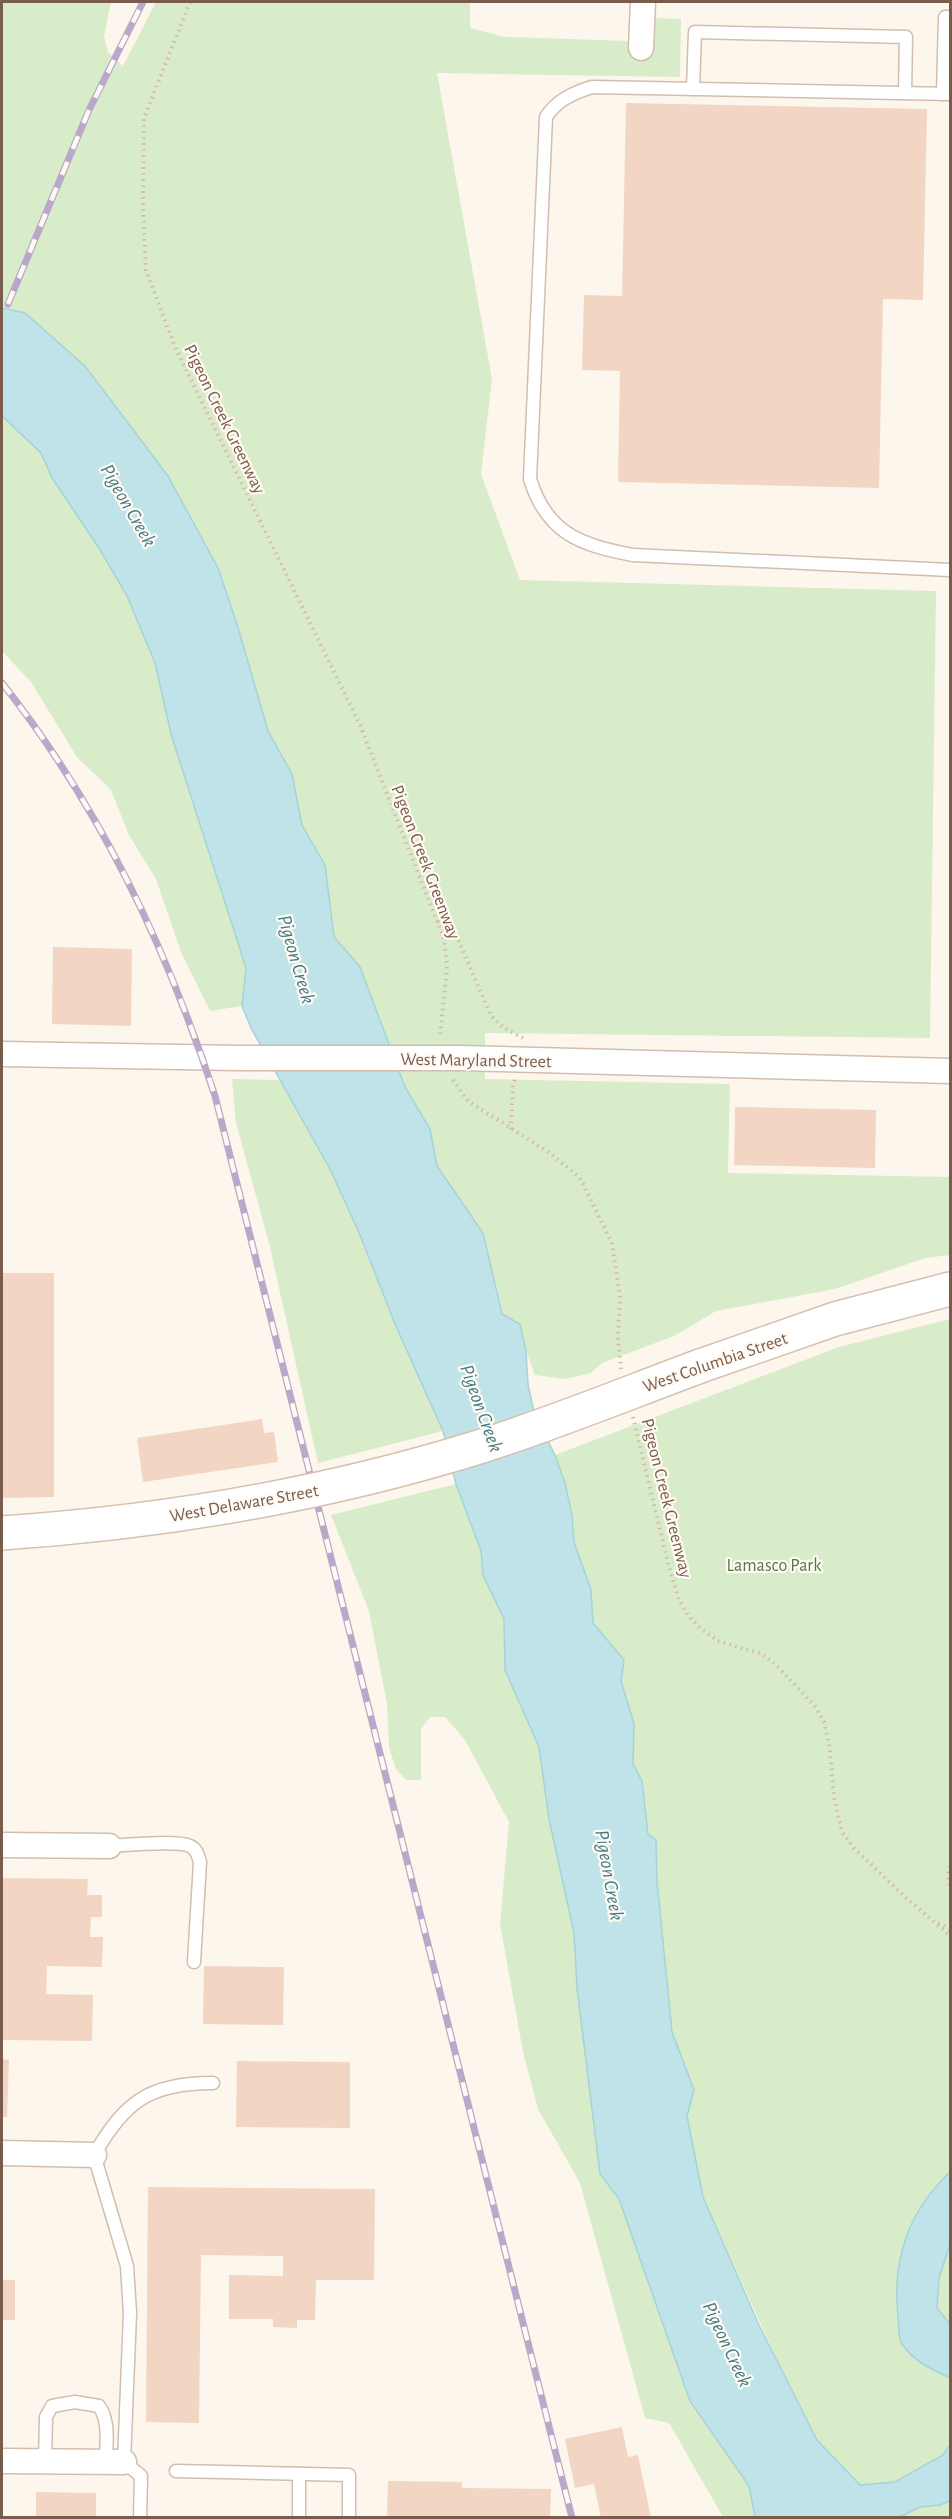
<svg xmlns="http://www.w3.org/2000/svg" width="952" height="2519" viewBox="0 0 952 2519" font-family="'Alegreya Sans',sans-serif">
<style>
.green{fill:#d8ecc9}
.water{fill:#bfe3e8;stroke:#a5d3da;stroke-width:1.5}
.building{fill:#f3d5c3}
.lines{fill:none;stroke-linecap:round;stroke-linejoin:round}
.lane-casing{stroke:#d1beb0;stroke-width:15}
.street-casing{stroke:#d1beb0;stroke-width:27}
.secondary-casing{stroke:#d6c0b0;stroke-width:36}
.path{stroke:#d9b8a5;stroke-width:4;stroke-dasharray:1.5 4.5;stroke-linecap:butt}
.lane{stroke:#fff;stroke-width:12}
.street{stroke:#fff;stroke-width:24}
.secondary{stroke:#fff;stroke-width:33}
.rail-casing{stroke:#b9a8c9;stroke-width:7}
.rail{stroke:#fffaf3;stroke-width:4.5;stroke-dasharray:14;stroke-linecap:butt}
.street-bridge-casing{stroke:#d1beb0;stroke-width:27;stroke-linecap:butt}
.secondary-bridge-casing{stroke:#d6c0b0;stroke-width:36;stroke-linecap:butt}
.street-bridge{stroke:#fff;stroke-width:24}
.secondary-bridge{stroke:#fff;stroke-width:33}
.labels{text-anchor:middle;stroke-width:4.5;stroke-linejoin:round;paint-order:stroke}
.street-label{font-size:18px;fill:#7a5c4d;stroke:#fffaf3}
.park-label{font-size:18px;fill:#537a41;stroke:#fffaf3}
.water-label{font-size:20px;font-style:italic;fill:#437c86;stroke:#fffaf3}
</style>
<rect width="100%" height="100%" fill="#fdf6ec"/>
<!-- green -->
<g class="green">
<polygon points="2,2 111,2 104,36 108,52 123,66 156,2 470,2 470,28 505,37 628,41 647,34 655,18 681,19 680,77 437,73 492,379 481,474 520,580 936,591 930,1038 485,1033 485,1079 730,1084 728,1173 950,1177 950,1255 925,1258 835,1289 716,1311 674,1336 602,1363 591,1373 565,1379 535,1375 526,1351 502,1314 483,1233 437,1166 429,1129 405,1087 360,967 334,937 325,865 302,825 292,774 268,731 237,624 25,313 2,308"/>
<polygon points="2,416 41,453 52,478 99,548 127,596 155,663 171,734 246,968 242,1006 210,1011 181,952 156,879 129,835 111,790 77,757 31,682 2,651"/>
<polygon points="232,1079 280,1080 331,1171 360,1235 395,1324 443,1431 318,1463 269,1243 236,1123"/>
<polygon points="950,1319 950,2517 875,2517 860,2485 817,2440 798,2406 703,2197 687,2116 694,2090 672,2032 657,1882 656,1840 648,1834 642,1781 633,1764 634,1724 621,1681 624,1660 593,1623 591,1589 574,1542 572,1515 565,1483 555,1455 839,1347"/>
<polygon points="456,1484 481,1551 483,1575 504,1619 505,1670 539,1747 549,1819 574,1933 577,1988 600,2174 619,2199 690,2401 749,2486 755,2517 723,2517 669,2423 645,2418 580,2183 538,2109 523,2052 500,1924 509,1822 465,1740 445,1717 430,1717 421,1729 421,1780 406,1780 396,1769 389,1748 387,1704 369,1611 331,1515"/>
</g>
<!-- water -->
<g class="water">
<polygon points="2,308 25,313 85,366 168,476 218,568 237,624 268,731 292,774 302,825 325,865 334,937 360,967 405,1087 430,1129 437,1166 483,1233 502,1314 520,1324 526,1351 528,1385 535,1416 555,1455 565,1483 572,1515 574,1542 591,1590 593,1623 624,1660 621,1681 634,1724 633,1764 642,1781 648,1834 656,1840 657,1882 672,2032 694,2090 687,2116 703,2197 759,2325 817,2440 860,2485 895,2482 943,2455 950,2445 950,2501 940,2505 920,2507 900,2517 755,2517 749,2486 690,2401 619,2199 600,2174 577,1988 574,1933 549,1819 539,1747 505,1670 504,1619 483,1575 481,1551 456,1484 443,1431 395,1324 360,1235 331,1171 251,1028 242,1006 246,968 171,734 155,663 127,596 99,548 52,478 41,453 2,416"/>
<path d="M950 2172V2244L939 2278 937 2308 950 2324V2378C933 2370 914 2362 902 2344 898 2338 899 2325 898 2317 892 2259 908 2212 950 2172Z"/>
</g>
<!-- building -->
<g class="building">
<polygon points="626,103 927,109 923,300 883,299 879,488 618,482 620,371 582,370 584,295 622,296"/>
<polygon points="53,947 132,949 131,1026 52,1024"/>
<polygon points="735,1107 876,1110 875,1168 734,1165"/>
<polygon points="2,1273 54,1273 54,1497 2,1498"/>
<polygon points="262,1419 264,1433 274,1432 278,1462 143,1482 137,1438"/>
<polygon points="2,1878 88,1879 87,1895 102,1895 102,1917 91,1917 90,1937 103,1937 102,1967 47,1966 46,1994 93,1995 92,2041 2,2040"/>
<polygon points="204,1966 284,1967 283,2025 203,2024"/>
<polygon points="2,2059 9,2060 7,2117 2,2117"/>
<polygon points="237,2061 350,2062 350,2128 236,2127"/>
<polygon points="148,2187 375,2189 374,2280 316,2280 315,2320 297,2320 297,2328 273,2327 273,2319 229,2319 229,2275 283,2276 283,2256 201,2255 199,2423 146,2422"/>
<rect x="2" y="2280" width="13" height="40"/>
<polygon points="622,2427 628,2457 638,2455 651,2518 601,2518 594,2484 575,2488 565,2439"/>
<polygon points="388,2481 462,2482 462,2488 551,2489 550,2518 387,2518"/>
<polygon points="36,2492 96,2493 96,2518 36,2518"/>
</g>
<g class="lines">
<defs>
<g id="lane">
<polyline points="693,89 695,32 906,37 905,93"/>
<polyline points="943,94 945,17 950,17"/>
<path d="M950 94 592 87C573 93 557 100 546 117L530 479C547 534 581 545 633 555L950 570"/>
<path d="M109 1846C125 1845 177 1840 190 1846 197 1849 198 1856 200 1862L194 1962"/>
<path d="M45 2461 46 2417 52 2406 75 2402 99 2406C110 2422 106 2443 106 2462"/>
<polyline points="176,2471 349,2475 349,2518"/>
<polyline points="299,2474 299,2518"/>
<path d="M140 2518 141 2476 124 2462 130 2313 127 2266 94 2155C125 2101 150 2083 213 2083"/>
</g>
<g id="street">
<polyline points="641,48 643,2"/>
<polyline points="2,1054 239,1058"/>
<polyline points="459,1058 950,1071"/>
<polyline points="2,1845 109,1846"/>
<polyline points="2,2153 94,2155"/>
<polyline points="2,2461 124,2462"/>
</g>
<polyline id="secondary" points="703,1365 835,1319 950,1289"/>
</defs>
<!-- lane casing -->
<use href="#lane" class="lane-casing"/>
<!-- street casing -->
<use href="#street" class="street-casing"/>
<!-- secondary casing -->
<use href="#secondary" class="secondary-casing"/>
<!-- path -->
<g class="path">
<polyline points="190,2 144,118 143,207 146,270 175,347 360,725 444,939 447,967 440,1036"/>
<polyline points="438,921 453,928 491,1016 504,1028 523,1038"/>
<polyline points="453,1080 468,1101 550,1153 580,1178 612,1243 620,1296 618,1338 621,1369"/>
<polyline points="511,1129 513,1085 515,1079"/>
<polyline points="633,1417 669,1567 679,1600 688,1615 700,1628 718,1641 762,1654 775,1664 815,1706 824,1722 830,1750 834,1798 842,1832 854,1848 904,1896 950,1936"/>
<polyline points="950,1866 948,1873 950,1888"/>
<polyline points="938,1923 950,1929"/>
</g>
<!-- lane -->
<use href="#lane" class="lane"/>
<!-- street -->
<use href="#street" class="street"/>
<!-- secondary -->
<use href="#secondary" class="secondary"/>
<defs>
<g id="rail">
<polyline points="8,304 89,110 143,2"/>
<path d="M2 683C100 807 166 946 215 1096L572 2518"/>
</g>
</defs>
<!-- rail casing -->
<use href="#rail" class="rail-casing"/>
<!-- rail -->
<use href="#rail" class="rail"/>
<defs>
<polyline id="street-bridge" points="239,1058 459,1058"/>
<path id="secondary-bridge" d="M2 1533C165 1522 325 1495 482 1446 557 1422 630 1392 703 1365"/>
</defs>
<!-- street-bridge casing -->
<use href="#street-bridge" class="street-bridge-casing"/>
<!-- secondary-bridge casing -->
<use href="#secondary-bridge" class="secondary-bridge-casing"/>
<!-- street-bridge -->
<use href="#street-bridge" class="street-bridge"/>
<!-- secondary-bridge -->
<use href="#secondary-bridge" class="secondary-bridge"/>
</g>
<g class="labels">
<!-- street labels -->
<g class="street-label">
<text transform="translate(225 419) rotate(64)" y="6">Pigeon Creek Greenway</text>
<text transform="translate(426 862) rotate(69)" y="6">Pigeon Creek Greenway</text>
<text transform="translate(476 1060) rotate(1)" y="6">West Maryland Street</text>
<text transform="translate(715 1362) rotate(-19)" y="6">West Columbia Street</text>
<text transform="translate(667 1498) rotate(76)" y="6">Pigeon Creek Greenway</text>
<text transform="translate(244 1503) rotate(-10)" y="6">West Delaware Street</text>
</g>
<!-- park labels -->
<g class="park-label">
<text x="774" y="1571">Lamasco Park</text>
</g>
<!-- water labels -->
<g class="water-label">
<text transform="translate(129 505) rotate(60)" y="7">Pigeon Creek</text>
<text transform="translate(297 959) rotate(74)" y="7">Pigeon Creek</text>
<text transform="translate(482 1408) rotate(70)" y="7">Pigeon Creek</text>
<text transform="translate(610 1875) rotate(80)" y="7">Pigeon Creek</text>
<text transform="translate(728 2344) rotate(65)" y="7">Pigeon Creek</text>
</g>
</g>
<!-- border -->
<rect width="952" height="2519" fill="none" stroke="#7a5c4d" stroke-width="6"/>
</svg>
